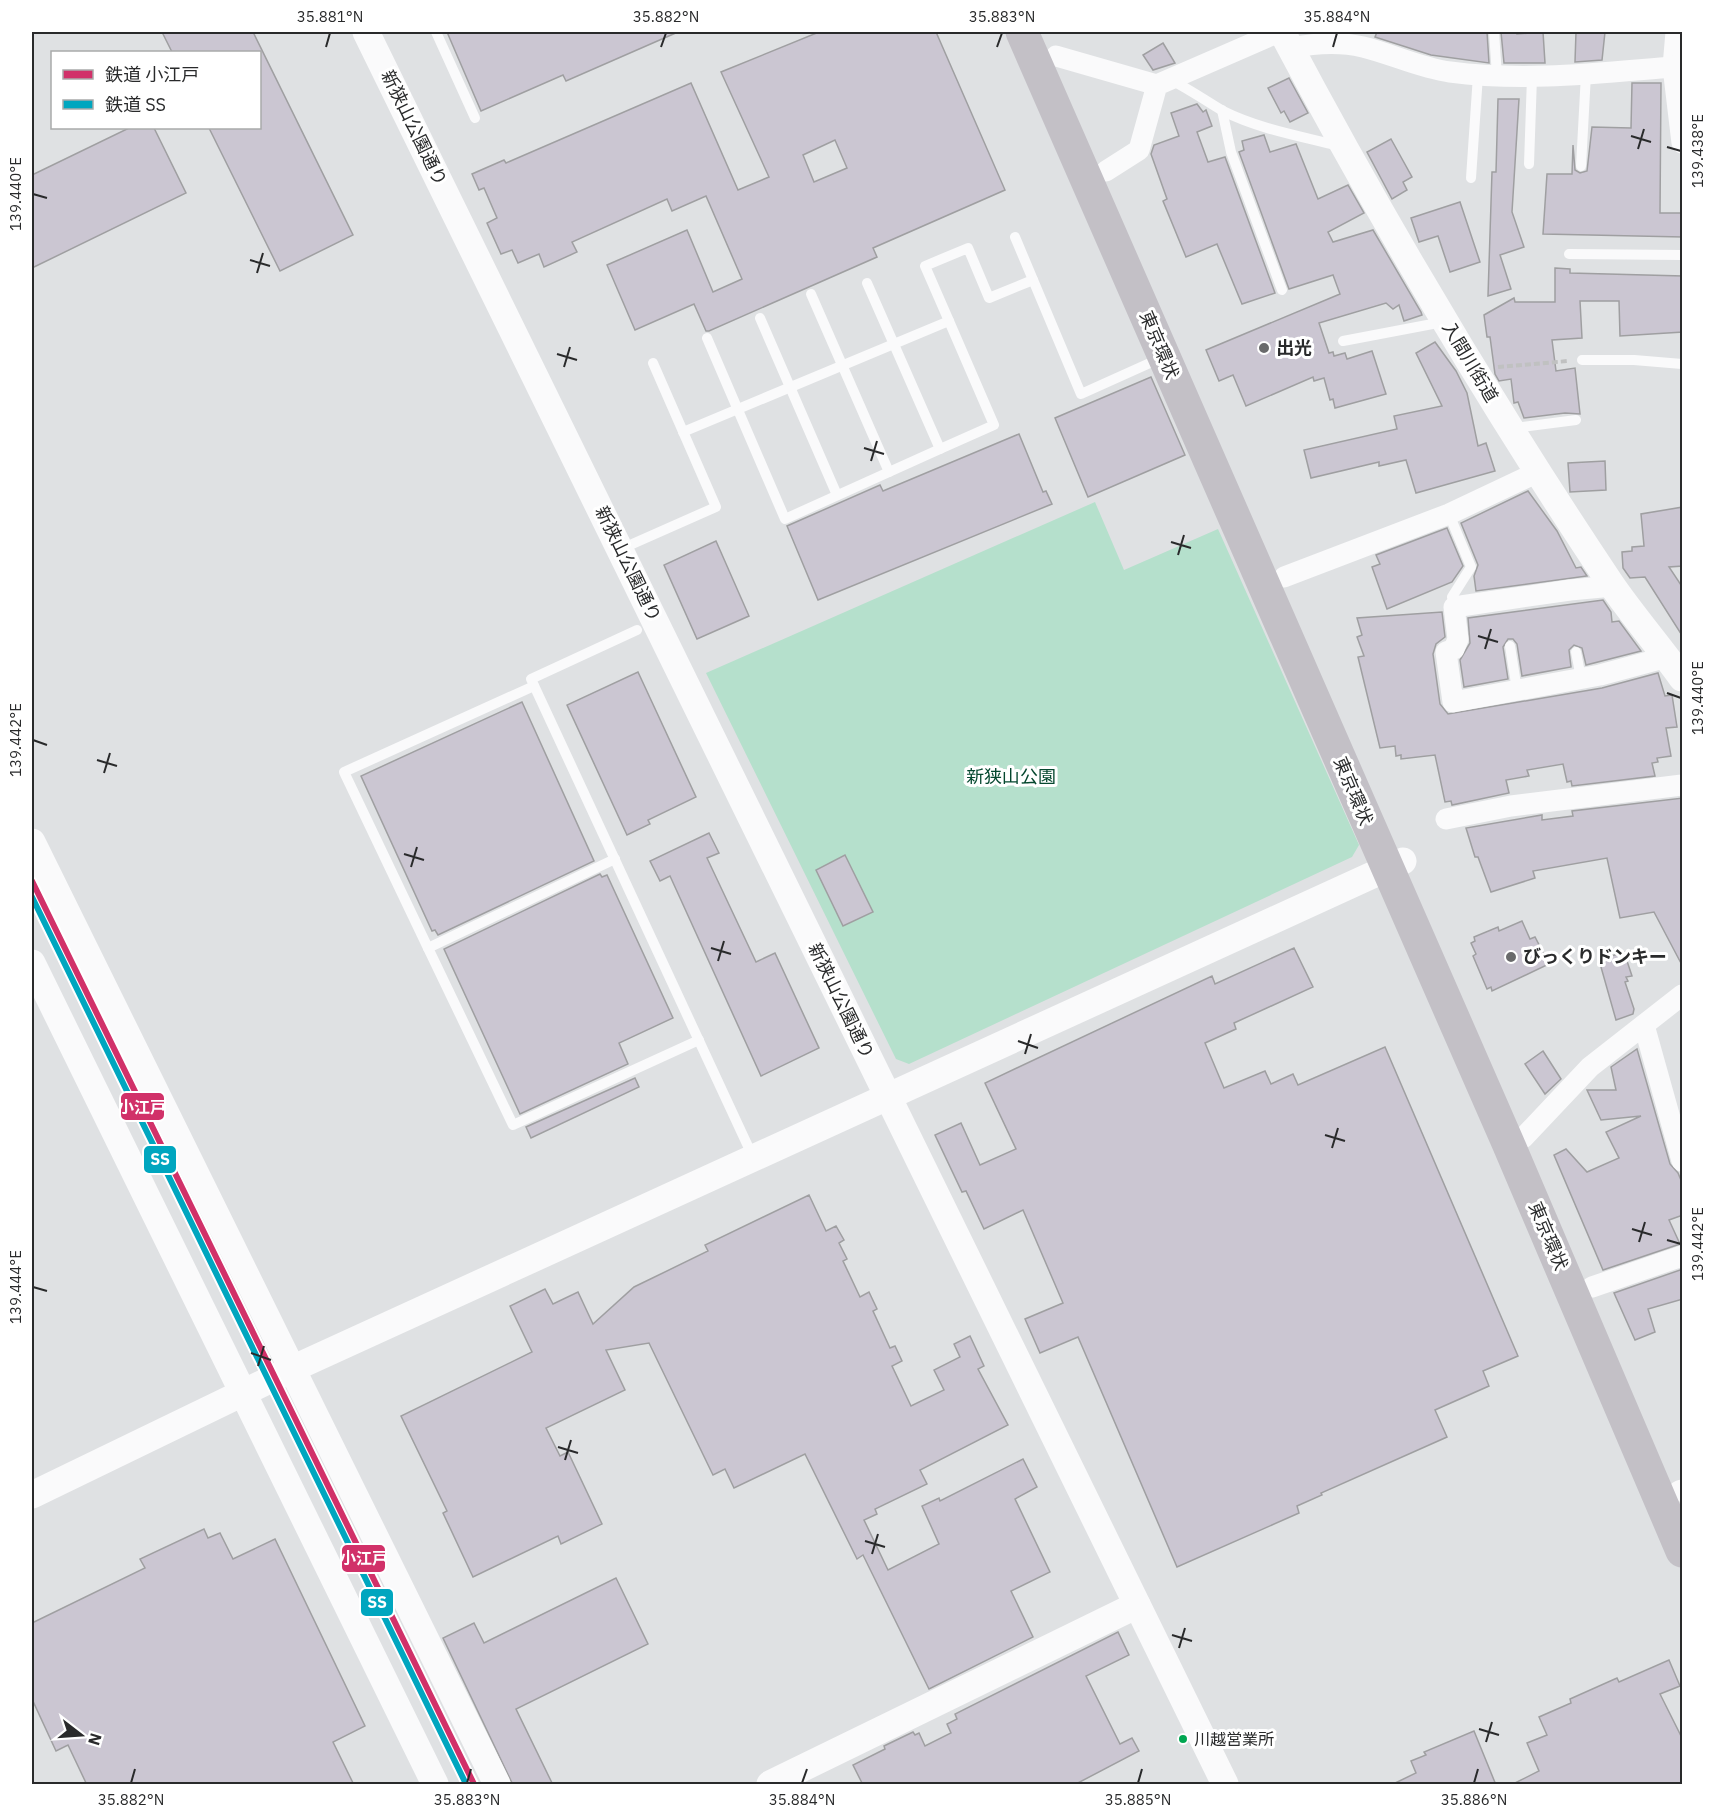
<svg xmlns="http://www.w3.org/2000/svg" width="1714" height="1816" viewBox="0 0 1714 1816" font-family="'IBM Plex Sans','Noto Sans JP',sans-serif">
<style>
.green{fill:#b5e0cc}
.building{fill:#cbc6d2;stroke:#9f9fa1;stroke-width:1.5;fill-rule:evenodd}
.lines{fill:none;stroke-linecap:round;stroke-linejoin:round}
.path{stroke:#c0c1c1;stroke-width:4;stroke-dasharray:6 3;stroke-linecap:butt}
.service{stroke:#fafafb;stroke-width:10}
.minor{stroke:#fafafb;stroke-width:21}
.tertiary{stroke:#fafafb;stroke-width:27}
.trunk{stroke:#c3c0c6;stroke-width:33}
.rail-1-casing{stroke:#fff;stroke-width:10}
.rail-2-casing{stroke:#fff;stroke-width:10}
.rail-1{stroke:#d13169;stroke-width:6}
.rail-2{stroke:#00a6bf;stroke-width:6}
.ticks{fill:none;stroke:#292a2b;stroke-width:2}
.poi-dot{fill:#696a6b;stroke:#fff;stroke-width:2}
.bus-dot{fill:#00a651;stroke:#fff;stroke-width:2}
.labels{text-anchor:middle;stroke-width:6;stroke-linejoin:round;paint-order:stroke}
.bus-label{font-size:16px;fill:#292a2b;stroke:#fff;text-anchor:start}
.street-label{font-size:18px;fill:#292a2b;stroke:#fff}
.poi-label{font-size:18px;font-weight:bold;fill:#292a2b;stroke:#fff;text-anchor:start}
.park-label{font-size:18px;fill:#05482f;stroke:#fff}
.line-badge{stroke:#fff;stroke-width:2}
.badge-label{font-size:16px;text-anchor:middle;font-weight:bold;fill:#fff}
.neatline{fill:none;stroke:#292a2b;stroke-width:2}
.ticks-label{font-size:15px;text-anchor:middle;fill:#292a2b}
</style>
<rect width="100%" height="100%" fill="#dfe1e3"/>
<!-- green -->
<polygon class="green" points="1095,502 1124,570 1218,529 1359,845 1352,857 909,1064 896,1059 706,673"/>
<!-- building -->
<g class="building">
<polygon points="162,32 253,32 353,235 280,271 209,128 260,128 260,52 172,52"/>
<polygon points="447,32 678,32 566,81 563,75 481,111"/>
<path d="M819 32H936L1005 190 873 248 877 257 709 331H706L694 304 635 330 607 265 687 230 713 292 742 279 706 196 672 211 667 199 572 242 577 252 544 267 539 254 518 263 512 250 501 254 487 223 497 218 484 188 479 190 472 174 504 160 506 163 691 83 738 190 769 177 721 72ZM835 140 847 168 814 182 803 155Z"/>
<polygon points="1377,32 1487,32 1489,63 1431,55 1375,37"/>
<polygon points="1501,32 1517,32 1517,34 1543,32 1545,63 1504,63"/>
<polygon points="1576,32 1605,32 1602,60 1575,62"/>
<polygon points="1163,43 1175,63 1153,70 1143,55"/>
<polygon points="1289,78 1308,113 1290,122 1284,111 1281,113 1268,88"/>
<polygon points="1632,83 1661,83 1660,213 1683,213 1683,237 1543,234 1547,174 1572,174 1573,145 1575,170 1580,173 1587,171 1592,127 1631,128"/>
<polygon points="1498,99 1519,99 1512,212 1524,247 1500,255 1511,289 1488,296 1492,172 1496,172"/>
<polygon points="1197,104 1203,112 1206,110 1212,126 1197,132 1208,162 1225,157 1275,293 1242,304 1217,244 1186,257 1163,201 1167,199 1151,154 1154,145 1179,136 1171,113"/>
<polygon points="129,128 154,128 186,193 32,268 32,175"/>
<polygon points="1264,135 1270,152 1296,144 1318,199 1348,185 1364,213 1328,232 1333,242 1373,230 1421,312 1422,315 1404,321 1399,305 1393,309 1386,303 1319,323 1329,353 1333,352 1334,356 1345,353 1347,359 1372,351 1386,394 1335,408 1333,399 1330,400 1324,378 1314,381 1313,377 1246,406 1233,375 1219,381 1206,350 1340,294 1333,275 1289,289 1239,152 1244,150 1242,141"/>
<polygon points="1391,139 1412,177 1403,182 1407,190 1392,199 1367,152"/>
<polygon points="1460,202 1480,262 1450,272 1438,236 1419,242 1411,218"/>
<polygon points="1555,268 1570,269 1570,273 1683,276 1683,332 1620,336 1619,301 1580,301 1582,338 1552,340 1556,371 1575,368 1580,414 1565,413 1524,418 1518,402 1514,403 1511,379 1499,381 1495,374 1490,337 1487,337 1484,315 1514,298 1515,302 1555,302"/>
<polygon points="1435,342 1456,371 1467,393 1478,446 1486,443 1495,471 1416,493 1406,460 1379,466 1379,462 1311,478 1304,450 1397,429 1394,416 1442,406 1416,353"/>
<polygon points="1151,377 1185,455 1088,497 1055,418"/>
<polygon points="1019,434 1043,492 1046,491 1052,504 818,600 787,526 880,485 883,491"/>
<polygon points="1605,461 1606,490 1570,492 1568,463"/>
<polygon points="1528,491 1557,531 1576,568 1581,567 1587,576 1476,591 1474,576 1478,565 1461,523"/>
<polygon points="1683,507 1683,566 1669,567 1683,588 1683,637 1645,577 1630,578 1623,568 1622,552 1632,551 1632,547 1644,546 1641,514"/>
<polygon points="1447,528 1463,566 1452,582 1387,609 1372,567 1380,564 1376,555"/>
<polygon points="716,541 749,616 697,639 664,565"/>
<polygon points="1603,600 1611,612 1612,622 1619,621 1641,651 1586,665 1582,648 1574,645 1569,650 1571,667 1522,676 1517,644 1513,639 1508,639 1503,647 1508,679 1464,687 1460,660 1470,643 1468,618"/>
<polygon points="1442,612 1445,637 1436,644 1433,654 1440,704 1448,714 1602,688 1658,673 1665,696 1672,695 1677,727 1666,728 1671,756 1657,758 1658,762 1652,763 1655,776 1572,786 1571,781 1567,782 1563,764 1527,770 1529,776 1506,780 1509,793 1452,805 1451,801 1445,802 1435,755 1401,759 1401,755 1396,756 1395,746 1380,748 1358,657 1364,656 1357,637 1362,635 1357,618"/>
<polygon points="638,672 696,797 648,820 650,824 627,835 567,705"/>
<polygon points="522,702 594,861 438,935 435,930 432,931 361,776"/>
<polygon points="1683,798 1683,967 1654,912 1620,918 1607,858 1533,871 1535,878 1491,892 1478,857 1475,857 1466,828 1542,815 1542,820 1573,816 1572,811"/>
<polygon points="709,833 719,853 707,858 756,962 775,953 819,1048 761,1076 670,876 660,881 650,861"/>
<polygon points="845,855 873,912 843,926 816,870"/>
<polygon points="600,874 602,877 607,875 673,1018 619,1043 628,1064 520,1114 444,949"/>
<polygon points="1522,921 1530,939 1535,937 1549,964 1492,991 1491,987 1487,989 1473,956 1476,954 1471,943 1475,941 1474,937 1498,927 1499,931"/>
<polygon points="1294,948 1313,987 1234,1023 1236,1029 1205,1043 1224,1088 1265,1071 1271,1084 1293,1074 1298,1085 1385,1047 1518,1356 1483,1371 1489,1386 1435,1410 1447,1437 1321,1493 1322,1495 1297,1506 1299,1513 1177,1567 1078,1337 1040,1353 1025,1319 1063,1303 1023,1210 984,1229 966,1191 962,1192 935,1135 961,1123 980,1165 1016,1149 985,1083 1212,976 1215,984"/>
<polygon points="1624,952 1632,976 1626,977 1628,981 1625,982 1634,1009 1633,1014 1616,1020 1599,960"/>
<polygon points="1637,1049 1670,1164 1678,1173 1683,1185 1683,1215 1669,1220 1680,1244 1603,1270 1554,1155 1566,1149 1587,1172 1619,1158 1606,1132 1641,1116 1601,1120 1587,1090 1616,1090 1611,1067"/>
<polygon points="1543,1051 1561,1079 1545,1094 1525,1064"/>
<polygon points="635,1078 639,1087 531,1138 526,1127"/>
<polygon points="809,1195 826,1231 836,1226 844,1240 839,1243 847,1259 843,1261 860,1297 869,1292 877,1309 873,1311 890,1348 895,1346 902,1361 892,1366 911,1406 944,1390 934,1370 960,1357 954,1344 970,1336 984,1366 978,1369 1008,1425 920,1470 927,1484 875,1509 877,1514 864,1520 888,1570 939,1544 922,1506 939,1498 940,1501 1023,1459 1037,1487 1015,1499 1050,1572 1011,1591 1033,1637 929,1689 863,1555 857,1559 805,1454 734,1488 725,1469 713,1475 649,1343 606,1350 625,1390 546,1428 560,1456 568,1452 602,1524 561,1544 558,1536 473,1577 443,1513 447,1511 401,1416 532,1352 510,1306 545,1289 553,1304 578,1292 593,1324 634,1287 708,1251 705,1245"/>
<polygon points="1683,1269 1683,1299 1648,1309 1655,1332 1635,1340 1614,1293"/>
<polygon points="204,1529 208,1538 220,1533 233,1559 275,1539 365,1726 333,1742 354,1785 87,1785 68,1745 56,1751 32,1699 32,1623 145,1568 140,1559"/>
<polygon points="616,1578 648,1644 516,1709 553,1785 513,1785 443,1638 474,1623 484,1643"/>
<polygon points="1118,1632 1129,1655 1086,1676 1120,1744 1132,1738 1139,1751 1074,1785 863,1785 853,1765 885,1749 884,1746 913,1732 915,1735 919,1733 925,1746 951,1733 947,1724 957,1719 955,1714"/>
<polygon points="1669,1660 1680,1686 1660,1694 1683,1740 1683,1785 1511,1785 1539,1771 1527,1743 1547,1735 1539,1717 1571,1703 1570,1699 1617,1678 1619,1682"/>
<polygon points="1474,1731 1496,1785 1391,1785 1416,1773 1411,1761 1426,1755 1424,1752"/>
</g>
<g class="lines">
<!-- path -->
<polyline class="path" points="1498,367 1568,361"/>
<!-- service -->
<g class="service">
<polyline points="436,32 475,118"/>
<polyline points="1494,32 1497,76"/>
<path d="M1171 80C1189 89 1206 101 1223 111 1259 129 1300 136 1339 146"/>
<polyline points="1222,110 1231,152 1282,290"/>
<polyline points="1529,164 1532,77"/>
<polyline points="1581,166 1586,74"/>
<polyline points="1471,178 1478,75"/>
<polyline points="1015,237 1081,394 1161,358"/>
<polyline points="1569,254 1682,255"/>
<polyline points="811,294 889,472 940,449"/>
<polyline points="760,318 837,495"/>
<polyline points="949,321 925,266 968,248 989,298 1033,280"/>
<polyline points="707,338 785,519 889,472"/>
<polyline points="1343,341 1443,322"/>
<polyline points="1582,360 1634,360 1682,364"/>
<polyline points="1514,428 1576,420"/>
<path d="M683 432C772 395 861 358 949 321L994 425 940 449 867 283"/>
<polyline points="1449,514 1471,567 1452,597 1454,607"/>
<polyline points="621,549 716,507 653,363"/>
<polyline points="637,630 531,679 753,1157"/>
<polyline points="1510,646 1517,690"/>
<polyline points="1576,652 1581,678"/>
<polyline points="615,859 428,948 513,1125 699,1040"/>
<polyline points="428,948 344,772 534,686"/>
</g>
<!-- minor -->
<g class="minor">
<polyline points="1676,32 1673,67 1682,143"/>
<path d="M1291 48C1315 43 1338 41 1363 47 1392 54 1420 68 1450 72 1525 82 1599 73 1673 67L1682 63"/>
<polyline points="1056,56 1157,85"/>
<polyline points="1106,171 1139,150 1157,85 1279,32"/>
<polyline points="1284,577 1449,514 1538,472"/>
<polyline points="1613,586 1570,590 1454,607 1458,639 1454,649 1446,652 1453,702 1600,675 1667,657"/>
<polyline points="1446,819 1511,806 1682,785"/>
<polyline points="1644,1025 1682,1161"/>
<polyline points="1523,1138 1590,1067 1682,995"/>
<polyline points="1592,1287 1682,1256"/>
<polyline points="1679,1491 1682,1490"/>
</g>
<!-- tertiary -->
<g class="tertiary">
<polyline points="366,32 1225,1784"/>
<path d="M1282 32C1382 221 1492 406 1611 584 1633 616 1659 646 1682 678"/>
<polyline points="32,842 497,1784"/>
<polyline points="32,963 435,1784"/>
<polyline points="32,1495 292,1369 1403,861"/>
<polyline points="770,1784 1137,1605"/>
</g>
<!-- trunk -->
<polyline class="trunk" points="1022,32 1508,1143 1682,1551"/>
<defs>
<polyline id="rail-1" points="32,881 474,1784"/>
<polyline id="rail-2" points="32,897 466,1784"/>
</defs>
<!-- rail-1 casing -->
<use href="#rail-1" class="rail-1-casing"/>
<!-- rail-2 casing -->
<use href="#rail-2" class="rail-2-casing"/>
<!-- rail-1 -->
<use href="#rail-1" class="rail-1"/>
<!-- rail-2 -->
<use href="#rail-2" class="rail-2"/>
</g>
<!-- ticks -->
<path class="ticks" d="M326 47 330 33M661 47 666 33M997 47 1002 33M1333 47 1337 33M1631 136 1651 142M1667 147 1681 151M1638 149 1644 129M33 194 47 198M250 260 270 266M257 273 263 253M557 354 577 360M564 367 570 347M864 448 884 454M871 461 877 441M1171 542 1191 548M1178 555 1184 535M1478 636 1498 642M1485 649 1491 629M1667 693 1681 698M33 740 47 745M97 760 117 766M104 773 110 753M404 854 424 860M411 867 417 847M711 948 731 954M718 961 724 941M1018 1041 1038 1048M1025 1054 1031 1034M1325 1135 1345 1141M1332 1148 1338 1128M1632 1229 1652 1235M1667 1240 1681 1244M1639 1242 1645 1222M33 1287 47 1291M251 1353 271 1360M258 1366 264 1346M558 1447 578 1453M565 1460 571 1440M865 1541 885 1547M872 1554 878 1534M1172 1635 1192 1641M1179 1648 1185 1628M1479 1729 1499 1735M1486 1742 1492 1722M131 1783 135 1769M467 1783 471 1769M802 1783 807 1769M1138 1783 1142 1769M1474 1783 1478 1769"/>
<!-- markers -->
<g class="poi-dot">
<circle cx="1264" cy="348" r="6"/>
<circle cx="1511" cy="957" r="6"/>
</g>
<circle class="bus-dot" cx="1183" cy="1739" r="5"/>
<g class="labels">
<!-- bus labels -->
<g class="bus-label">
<text x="1194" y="1745">川越営業所</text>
</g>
<!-- street labels -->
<g class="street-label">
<text transform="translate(414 128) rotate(64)" y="6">新狭山公園通り</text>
<text transform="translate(1159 345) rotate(67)" y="6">東京環状</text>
<text transform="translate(1470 362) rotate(59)" y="6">入間川街道</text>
<text transform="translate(628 564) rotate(64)" y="6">新狭山公園通り</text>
<text transform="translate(1353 791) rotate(67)" y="6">東京環状</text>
<text transform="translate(841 1001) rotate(64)" y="6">新狭山公園通り</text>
<text transform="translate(1548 1236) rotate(67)" y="6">東京環状</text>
</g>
<!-- poi labels -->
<g class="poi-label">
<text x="1276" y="354">出光</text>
<text x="1523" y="963">びっくりドンキー</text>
</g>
<!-- park labels -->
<g class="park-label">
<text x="1011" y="783">新狭山公園</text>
</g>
</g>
<g class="line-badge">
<rect x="120" y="1092" width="45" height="29" rx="6" fill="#d13169"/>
<rect x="143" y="1145" width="34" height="29" rx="6" fill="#00a6bf"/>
<rect x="341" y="1544" width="45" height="29" rx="6" fill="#d13169"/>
<rect x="360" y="1588" width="34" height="29" rx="6" fill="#00a6bf"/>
</g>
<g class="badge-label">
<text x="142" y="1113">小江戸</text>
<text x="160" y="1165">SS</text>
<text x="364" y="1564">小江戸</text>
<text x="377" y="1608">SS</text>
</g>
<!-- border -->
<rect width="1714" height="1816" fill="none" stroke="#ffffff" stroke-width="66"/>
<!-- legend -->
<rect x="51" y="51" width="210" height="78" fill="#ffffff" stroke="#a9aaaa" stroke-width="1.5"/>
<rect x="63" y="70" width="30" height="9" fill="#d13169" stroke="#a9aaaa" stroke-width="1.5"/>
<text x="105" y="81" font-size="18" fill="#292a2b">鉄道 小江戸</text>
<rect x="63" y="100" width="30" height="9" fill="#00a6bf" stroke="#a9aaaa" stroke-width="1.5"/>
<text x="105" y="111" font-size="18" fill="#292a2b">鉄道 SS</text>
<!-- north arrow -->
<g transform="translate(81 1735) rotate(107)" stroke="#ffffff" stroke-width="4.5" paint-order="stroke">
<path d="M0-4.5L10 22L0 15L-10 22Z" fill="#292a2b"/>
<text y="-9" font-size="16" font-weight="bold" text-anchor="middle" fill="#292a2b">N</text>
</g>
<rect x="33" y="33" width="1648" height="1750" class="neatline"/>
<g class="ticks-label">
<text x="330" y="22">35.881°N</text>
<text x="666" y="22">35.882°N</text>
<text x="1002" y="22">35.883°N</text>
<text x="1337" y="22">35.884°N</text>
<text transform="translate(1698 151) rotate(-90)" y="5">139.438°E</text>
<text transform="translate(16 194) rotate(-90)" y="5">139.440°E</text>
<text transform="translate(1698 698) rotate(-90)" y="5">139.440°E</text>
<text transform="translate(16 740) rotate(-90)" y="5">139.442°E</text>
<text transform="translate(1698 1244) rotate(-90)" y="5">139.442°E</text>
<text transform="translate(16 1287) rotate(-90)" y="5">139.444°E</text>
<text x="131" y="1805">35.882°N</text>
<text x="467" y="1805">35.883°N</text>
<text x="802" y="1805">35.884°N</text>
<text x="1138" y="1805">35.885°N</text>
<text x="1474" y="1805">35.886°N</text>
</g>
</svg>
